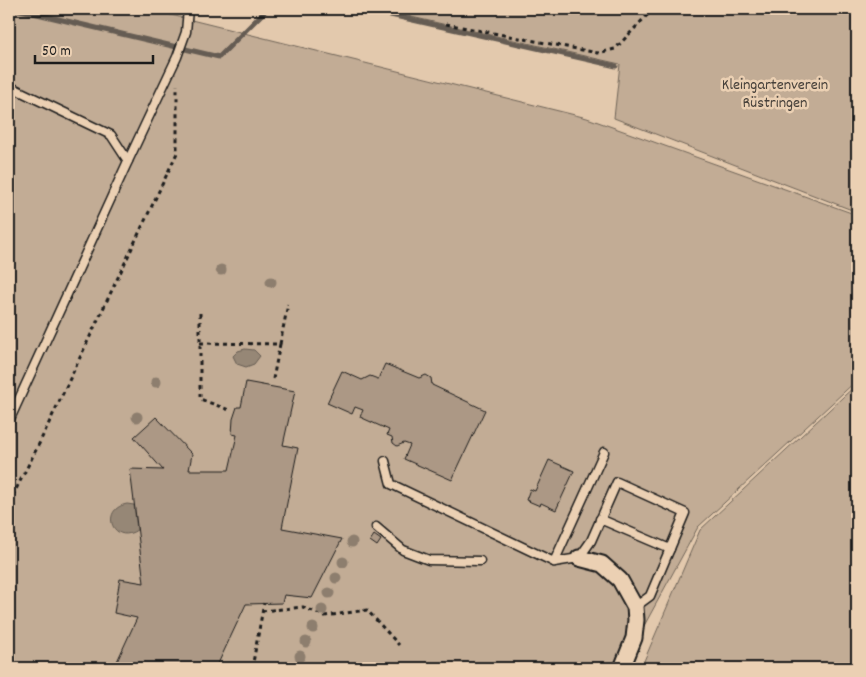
<svg xmlns="http://www.w3.org/2000/svg" width="866" height="677" viewBox="0 0 866 677" font-family="Dekko,sans-serif">
<style>
.green{fill:#c2ac95;stroke:#6f6458}
.water{fill:#968776;stroke:#655c52}
.lines{fill:none;stroke-linecap:round;stroke-linejoin:round}
.stream{stroke:#655c52;stroke-width:5}
.building{fill:#ac9885;stroke:#1c1c1c}
.service-casing{stroke:#1c1c1c;stroke-width:11}
.minor-casing{stroke:#1c1c1c;stroke-width:19}
.path{stroke:#1c1c1c;stroke-width:3;stroke-dasharray:4 4;stroke-linecap:butt}
.service{stroke:#ebd0b3;stroke-width:8}
.minor{stroke:#ebd0b3;stroke-width:15}
.tree{fill:#8d7e6e}
.labels{text-anchor:middle;stroke-width:5;stroke-linejoin:round;paint-order:stroke}
.park-label{font-size:16px;fill:#46403a;stroke:#ebd0b3}
</style>
<rect width="100%" height="100%" fill="#e3c9ad"/>
<filter id="ink" filterUnits="userSpaceOnUse"><feTurbulence type="fractalNoise" baseFrequency=".02" numOctaves="2"/><feDisplacementMap in="SourceGraphic" scale="10" xChannelSelector="R" yChannelSelector="G"/><feConvolveMatrix kernelMatrix="1 2 1 2 8 2 1 2 1" color-interpolation-filters="sRGB"/></filter>
<g filter="url(#ink)">
<!-- green -->
<g class="green">
<polygon points="9,9 147,9 587,118 857,215 857,380 698,527 621,668 9,668"/>
<polygon points="376,9 857,9 857,212 614,118 620,64"/>
<polygon points="857,384 857,668 641,668 700,530"/>
</g>
<!-- water -->
<g class="water">
<polygon points="245,349 254,350 260,356 254,364 246,367 237,364 233,356 238,351"/>
<path d="M127 504 134 505 137 530C113 546 99 509 127 504Z"/>
</g>
<g class="lines">
<!-- stream -->
<g class="stream">
<polyline points="16,9 219,57 267,9"/>
<polyline points="364,9 616,66"/>
</g>
</g>
<!-- building -->
<g class="building">
<polygon points="385,364 419,378 426,375 431,378 432,385 485,410 452,480 404,459 410,445 404,443 397,446 393,443 392,437 387,435 389,430 360,417 363,410 355,407 352,414 327,403 342,371 362,380 370,376 378,379"/>
<polygon points="246,382 295,391 283,445 298,448 282,528 342,539 312,598 284,595 282,603 246,604 216,668 114,668 137,618 114,613 120,579 144,583 130,469 163,470 134,437 156,417 192,454 189,470 229,470 237,435 232,434 233,419 237,407 241,407"/>
<polygon points="549,460 574,471 556,510 541,503 540,506 526,500 530,489 535,491"/>
<polygon points="374,535 381,540 377,546 370,541"/>
</g>
<g class="lines">
<defs>
<g id="service">
<polyline points="9,86 111,135 128,161 9,421"/>
<polyline points="128,161 177,57 186,32 188,9"/>
<polyline points="385,461 391,484 554,562 579,558 591,541 617,482 685,513 650,596 635,607"/>
<polyline points="600,519 670,549"/>
<polyline points="376,527 403,550 429,560 480,561"/>
<polyline points="554,562 604,452"/>
</g>
<polyline id="minor" points="579,558 602,564 620,580 635,607 636,620 634,638 622,668"/>
</defs>
<!-- service casing -->
<use href="#service" class="service-casing"/>
<!-- minor casing -->
<use href="#minor" class="minor-casing"/>
<!-- path -->
<g class="path">
<polyline points="446,24 598,53 615,49 653,9"/>
<polyline points="200,313 200,399 229,410"/>
<polyline points="200,343 280,344 273,379"/>
<polyline points="280,344 288,304"/>
<polyline points="9,503 38,446 177,153 177,85"/>
<polyline points="262,611 303,607 325,616 367,610 399,645"/>
<polyline points="252,668 264,603"/>
</g>
<!-- service -->
<use href="#service" class="service"/>
<!-- minor -->
<use href="#minor" class="minor"/>
</g>
<!-- trees -->
<g class="tree">
<circle cx="221" cy="270" r="5.5"/>
<circle cx="271" cy="282" r="5.5"/>
<circle cx="156" cy="382" r="5.5"/>
<circle cx="137" cy="417" r="5.5"/>
<circle cx="352" cy="542" r="5.5"/>
<circle cx="343" cy="562" r="5.5"/>
<circle cx="336" cy="578" r="5.5"/>
<circle cx="329" cy="593" r="5.5"/>
<circle cx="322" cy="610" r="5.5"/>
<circle cx="313" cy="628" r="5.5"/>
<circle cx="306" cy="642" r="5.5"/>
<circle cx="300" cy="656" r="5.5"/>
</g>
</g>
<g class="labels">
<!-- park labels -->
<g class="park-label">
<text x="775" y="89">Kleingartenverein<tspan x="775" dy="18">Rüstringen</tspan></text>
</g>
</g>
<!-- margin -->
<rect width="866" height="677" fill="none" stroke="#ebd0b3" stroke-width="30"/>
<rect x="15" y="15" width="836" height="647" fill="none" stroke="#1c1c1c" stroke-width="2" filter="url(#ink)"/>
<!-- scale -->
<path d="M35 55v8h118v-8" fill="none" stroke="#1c1c1c" stroke-width="2.5"/>
<text x="42" y="55" font-size="15" fill="#1c1c1c" stroke="#ebd0b3" stroke-width="4" paint-order="stroke">50 m</text>
</svg>
